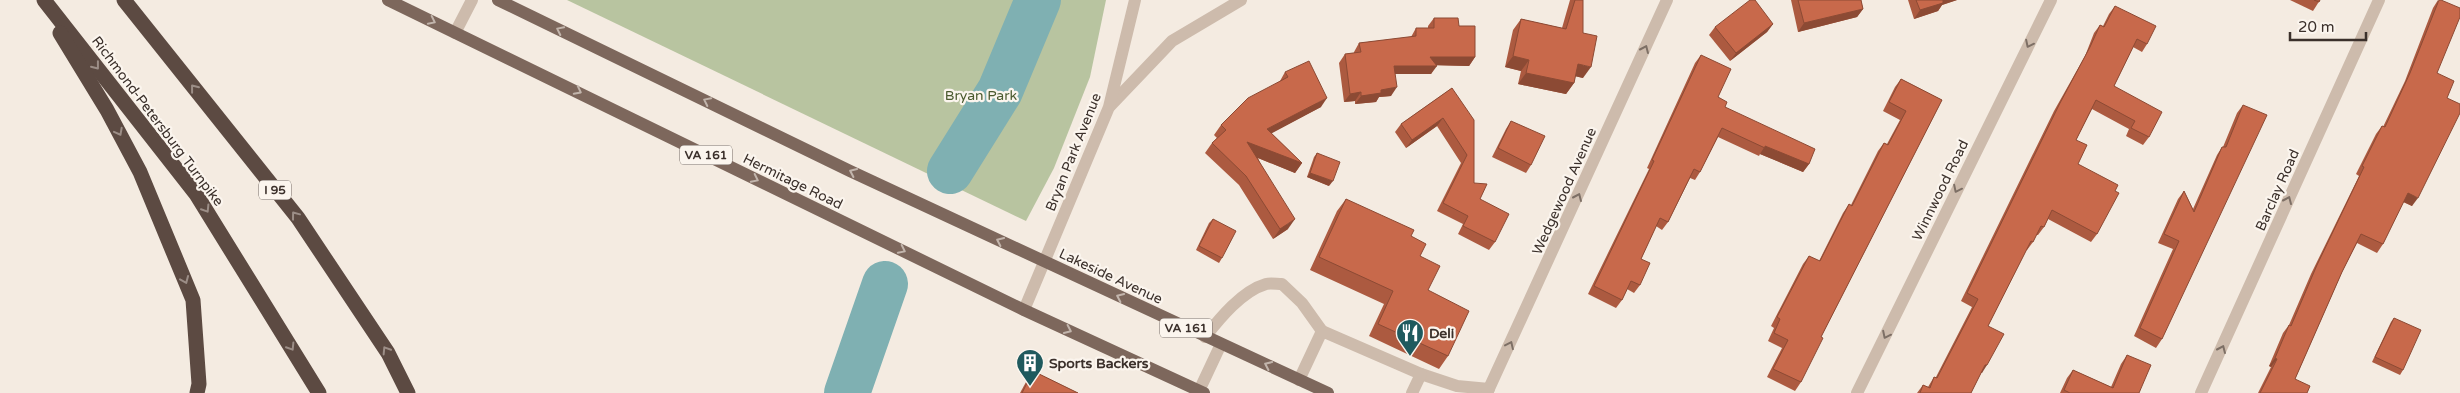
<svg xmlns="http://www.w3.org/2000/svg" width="2460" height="393" viewBox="0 0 2460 393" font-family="'Varela Round',sans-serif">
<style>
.green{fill:#b8c4a0}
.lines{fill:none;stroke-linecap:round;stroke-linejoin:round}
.river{stroke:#7fb0b2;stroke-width:46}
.minor{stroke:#cdbbac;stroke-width:12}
.major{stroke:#7d675c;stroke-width:12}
.highway{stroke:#5c4a42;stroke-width:15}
.wall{fill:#ac5a40}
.shaded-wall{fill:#8c4a34}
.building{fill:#c8694b;stroke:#8c4a34}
.oneway{stroke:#c2b5ac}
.oneway2{stroke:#7d6f65}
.oneway3{stroke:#9c8e87}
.labels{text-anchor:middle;stroke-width:4.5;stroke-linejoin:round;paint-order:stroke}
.shield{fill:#fbf5ee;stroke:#756b66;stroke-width:1}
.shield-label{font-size:12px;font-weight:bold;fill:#3b302b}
.park-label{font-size:14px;fill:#4a5a2e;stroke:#fbf5ee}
.street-label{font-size:14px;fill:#3b302b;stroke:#fbf5ee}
.poi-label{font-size:14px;font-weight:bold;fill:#3b302b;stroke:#fbf5ee;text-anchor:start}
</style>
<rect width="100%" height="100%" fill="#f4ebe1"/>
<!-- green -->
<polygon class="green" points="567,0 1106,0 1090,77 1054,168 1026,221"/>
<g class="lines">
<!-- river -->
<g class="river">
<polyline points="950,171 1000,91 1038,0"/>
<polyline points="847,393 885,284"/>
</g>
<!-- minor -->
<g class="minor">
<polyline points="455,33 472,0"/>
<polyline points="1110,106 1172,41 1241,0"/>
<polyline points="1024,310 1109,107 1135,0"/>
<path d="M1205 337C1220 318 1242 291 1266 284 1270 283 1277 284 1282 284L1302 303 1322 331"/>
<polyline points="1421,374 1457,386 1489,389"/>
<polyline points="1299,380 1322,331 1421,374 1412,393"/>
<polyline points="1198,393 1221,344"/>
<polyline points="1487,393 1667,0"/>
<polyline points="1857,393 2051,0"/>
<polyline points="2201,393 2379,0"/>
</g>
<!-- major -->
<g class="major">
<polyline points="388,0 1024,310 1204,393"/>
<polyline points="498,0 850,171 1328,393"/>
</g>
<!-- highway -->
<g class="highway">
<polyline points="44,0 196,194 319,393"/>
<polyline points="124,0 298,218 388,353 408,393"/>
<polyline points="60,33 107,110 140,172 193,300 199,384 197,393"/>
</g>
</g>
<!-- wall -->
<g class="wall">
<polygon points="1570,0 1583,0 1583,78 1575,76 1574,83 1566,94 1518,84 1521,71 1505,67 1513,30 1521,19 1562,28"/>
<polygon points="1791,0 1861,0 1863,9 1857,17 1798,32"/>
<polygon points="1908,0 1957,0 1942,5 1938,11 1914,19"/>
<polygon points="2290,0 2320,0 2313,11"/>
<polygon points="2438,0 2437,73 2447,98 2412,206 2403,202 2383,244 2377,253 2357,243 2342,272 2295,379 2307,393 2258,393 2271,367 2269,366 2283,333 2289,325 2311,274 2359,176 2356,174 2376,134 2382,126 2383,127 2405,81 2433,8"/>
<polygon points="2115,6 2147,44 2142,52 2133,47 2114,86 2149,137 2143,145 2126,136 2129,129 2092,109 2076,140 2078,164 2115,191 2097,234 2091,242 2048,219 2044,227 2038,235 2036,235 2033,242 2027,250 2026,250 1988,326 1982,373 1981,373 1971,393 1917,393 1923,385 1928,387 1934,377 1936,377 1972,307 1961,301 2054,111 2085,56 2094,33 2100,25 2103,26 2109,14"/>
<polygon points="1434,18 1459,26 1475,57 1469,66 1436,65 1431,74 1395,74 1391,96 1379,97 1376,102 1355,104 1355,101 1344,102 1339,63 1345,54 1354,53 1354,52 1359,43 1411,37 1416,28 1428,28 1428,26"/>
<polygon points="1773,24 1767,32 1730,61 1709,35 1715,27"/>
<polygon points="1701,55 1718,97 1725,107 1809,164 1803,172 1760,154 1759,156 1718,137 1700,172 1695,180 1690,178 1668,222 1662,230 1656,226 1641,259 1640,285 1634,293 1627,289 1622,300 1616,308 1588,294 1649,169 1647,168 1695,63"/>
<polygon points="1285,72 1321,107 1271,133 1302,163 1295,173 1258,158 1288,229 1273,239 1239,185 1205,153 1212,143 1217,138 1214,135 1221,125 1280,81"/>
<polygon points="1901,79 1942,100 1821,337 1801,382 1795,391 1767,377 1782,348 1768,341 1774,328 1771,326 1803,264 1809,256 1819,261 1843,213 1849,204 1851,205 1878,151 1884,143 1887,144 1900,120 1883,111 1895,87"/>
<polygon points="1452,88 1474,183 1495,242 1489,250 1458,234 1463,224 1437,211 1461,163 1437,126 1406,148 1395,132 1401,124"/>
<polygon points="2243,105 2162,339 2156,348 2134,336 2173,249 2158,243 2178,199 2184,191 2193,209 2217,155 2222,147 2223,147 2237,113"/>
<polygon points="1511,121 1531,165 1526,173 1492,157 1506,129"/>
<polygon points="1317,153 1329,186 1307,177 1314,157"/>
<polygon points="1346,199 1411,236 1420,256 1428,290 1448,356 1439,369 1369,336 1384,304 1310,270 1337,211"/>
<polygon points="1213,219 1222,258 1219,263 1196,250 1209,223"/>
<polygon points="2394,318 2403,370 2400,375 2372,362 2391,322"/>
<polygon points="2127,355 2139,393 2060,393 2067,378 2073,370 2111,387 2121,364"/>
<polygon points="1033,371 1078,393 1020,393 1026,382"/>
</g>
<!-- shaded-wall -->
<g class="shaded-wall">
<polygon points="1941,0 1957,0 1942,5 1938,11 1914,19 1920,10"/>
<polygon points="1863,9 1857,17 1798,32 1804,23"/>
<polygon points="1773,24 1767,32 1730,61 1736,53"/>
<polygon points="1513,56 1529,60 1521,71 1505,67"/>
<polygon points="1430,57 1475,57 1469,66 1425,65"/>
<polygon points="1578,64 1591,67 1583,78 1570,75"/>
<polygon points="1394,66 1437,66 1431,74 1388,74"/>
<polygon points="1526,73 1574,83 1566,94 1518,84"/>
<polygon points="1397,87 1391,96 1379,97 1376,102 1355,104 1361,96 1381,90"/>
<polygon points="1361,92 1355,101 1344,102 1350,94"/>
<polygon points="1327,98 1321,107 1261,139 1267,129"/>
<polygon points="1443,118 1437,126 1406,148 1412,140"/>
<polygon points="1247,142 1302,163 1295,173 1241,151"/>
<polygon points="1765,146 1809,164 1803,172 1760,154"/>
<polygon points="1310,173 1333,181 1329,186 1307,177"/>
<polygon points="2408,193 2418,198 2412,206 2402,201"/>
<polygon points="1295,219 1288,229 1273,239 1280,229"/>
<polygon points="2275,358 2277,359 2271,367 2269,366"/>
<polygon points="1985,365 1987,365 1982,373 1980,373"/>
</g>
<!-- building -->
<g class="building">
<polygon points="1575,0 1583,0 1583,33 1597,36 1591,67 1578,64 1574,83 1526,73 1529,60 1513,56 1521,19 1566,29"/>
<polygon points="1750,0 1755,0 1773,24 1736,53 1715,27"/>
<polygon points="1798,0 1861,0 1863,9 1804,23"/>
<polygon points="1916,0 1943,0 1943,3 1920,10"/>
<polygon points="2314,0 2320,0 2319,2"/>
<polygon points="2439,0 2441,0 2460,8 2460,17 2437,73 2454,81 2447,98 2460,104 2460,113 2418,198 2408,193 2383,244 2361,234 2342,272 2295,379 2310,386 2307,393 2260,393 2277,359 2275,358 2289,325 2291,326 2317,265 2364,167 2362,166 2382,126 2385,127 2410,73"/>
<polygon points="2115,6 2156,26 2147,44 2137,39 2114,86 2162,112 2149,137 2131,128 2135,121 2096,100 2076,140 2087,145 2078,164 2118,185 2115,191 2119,193 2097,234 2052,210 2044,227 2041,226 2033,242 2031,241 1988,326 2004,334 1987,365 1985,365 1971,393 1920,393 1923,385 1930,388 1934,377 1937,378 1978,299 1967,293 2060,103 2090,47 2100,25 2104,27"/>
<polygon points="1434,18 1458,18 1459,26 1475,26 1475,57 1430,57 1437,66 1394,66 1397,87 1381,90 1381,93 1361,96 1361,92 1350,94 1345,54 1361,52 1359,43 1416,36 1416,28 1434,28"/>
<polygon points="1701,55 1731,69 1718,97 1727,102 1725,107 1815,149 1809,164 1765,146 1765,148 1722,128 1700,172 1694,169 1668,222 1660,218 1641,259 1650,263 1640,285 1631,281 1622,300 1594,286 1654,161 1652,160"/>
<polygon points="1309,61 1327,98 1267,129 1302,163 1247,142 1295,219 1280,229 1246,176 1212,143 1226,130 1221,125 1248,98 1288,77 1285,72"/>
<polygon points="1901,79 1942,100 1821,337 1823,338 1801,382 1773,369 1788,340 1774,333 1780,319 1777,317 1809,256 1820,261 1849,204 1852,206 1884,143 1888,145 1906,111 1889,102"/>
<polygon points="1452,88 1474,120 1474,183 1487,184 1480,199 1509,214 1495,242 1463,226 1468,216 1443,203 1467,155 1443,118 1412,140 1401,124"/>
<polygon points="2243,105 2267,115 2162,339 2140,328 2179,241 2164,234 2184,191 2194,212 2222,147 2226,147"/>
<polygon points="1511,121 1545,136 1531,165 1498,148"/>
<polygon points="1317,153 1340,162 1333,181 1310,173"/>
<polygon points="1346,199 1414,230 1411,236 1426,244 1420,256 1440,266 1428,290 1469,311 1448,356 1378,324 1393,291 1319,257"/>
<polygon points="1213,219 1236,231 1222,258 1199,246"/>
<polygon points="2394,318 2421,330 2403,370 2375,357"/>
<polygon points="2127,355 2151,365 2139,393 2070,393 2064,390 2073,370 2113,388"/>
<polygon points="1033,371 1078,393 1022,393"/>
</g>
<!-- one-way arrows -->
<defs><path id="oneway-chevron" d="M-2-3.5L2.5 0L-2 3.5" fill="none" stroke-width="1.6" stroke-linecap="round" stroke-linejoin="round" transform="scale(1.25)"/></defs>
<g class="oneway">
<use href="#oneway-chevron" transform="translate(432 21) rotate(26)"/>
<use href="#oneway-chevron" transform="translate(560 30) rotate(-154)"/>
<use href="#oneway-chevron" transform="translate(578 91) rotate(27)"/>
<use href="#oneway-chevron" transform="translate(707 101) rotate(-154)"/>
<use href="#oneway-chevron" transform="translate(853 172) rotate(-155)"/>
<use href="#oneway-chevron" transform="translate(755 179) rotate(26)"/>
<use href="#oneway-chevron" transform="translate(1000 241) rotate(-155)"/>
<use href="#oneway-chevron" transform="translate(902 250) rotate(26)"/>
<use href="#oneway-chevron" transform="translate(1120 297) rotate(-155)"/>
<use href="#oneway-chevron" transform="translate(1068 330) rotate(25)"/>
<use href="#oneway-chevron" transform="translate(1268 365) rotate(-155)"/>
</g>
<g class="oneway2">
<use href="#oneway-chevron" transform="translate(2029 44) rotate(116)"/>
<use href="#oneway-chevron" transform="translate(1645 49) rotate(-66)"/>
<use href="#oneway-chevron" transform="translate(1957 189) rotate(116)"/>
<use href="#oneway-chevron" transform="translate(1578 197) rotate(-66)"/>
<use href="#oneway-chevron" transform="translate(2288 200) rotate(-66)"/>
<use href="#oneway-chevron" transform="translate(1886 335) rotate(116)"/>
<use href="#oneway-chevron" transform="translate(1510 345) rotate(-65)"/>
<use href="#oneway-chevron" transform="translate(2222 349) rotate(-66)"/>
</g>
<g class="oneway3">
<use href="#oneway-chevron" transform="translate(96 66) rotate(52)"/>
<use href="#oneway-chevron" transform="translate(194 88) rotate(-128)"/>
<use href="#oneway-chevron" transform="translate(119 132) rotate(62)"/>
<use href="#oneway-chevron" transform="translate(206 209) rotate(58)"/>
<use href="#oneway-chevron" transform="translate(295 215) rotate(-127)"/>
<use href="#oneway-chevron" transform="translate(185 280) rotate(67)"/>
<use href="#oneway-chevron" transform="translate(291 347) rotate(58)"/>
<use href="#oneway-chevron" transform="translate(386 350) rotate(-122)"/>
</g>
<!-- icons -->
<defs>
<symbol id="restaurant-pin" viewBox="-11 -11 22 30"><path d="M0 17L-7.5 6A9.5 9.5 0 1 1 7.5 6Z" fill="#1f5a5e" stroke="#fbf5ee"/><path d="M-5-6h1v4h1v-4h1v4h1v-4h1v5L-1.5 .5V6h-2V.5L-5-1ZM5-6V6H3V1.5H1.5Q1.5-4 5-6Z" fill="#fff"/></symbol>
<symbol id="building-pin" viewBox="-11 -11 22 30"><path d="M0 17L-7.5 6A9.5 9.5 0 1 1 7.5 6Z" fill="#1f5a5e" stroke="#fbf5ee"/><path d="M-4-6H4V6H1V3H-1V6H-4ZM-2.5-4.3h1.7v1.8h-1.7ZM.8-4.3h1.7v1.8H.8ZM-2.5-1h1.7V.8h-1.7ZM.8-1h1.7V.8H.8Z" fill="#fff"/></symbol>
</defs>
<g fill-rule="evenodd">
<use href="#restaurant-pin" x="1394" y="317" width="32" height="43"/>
<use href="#building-pin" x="1014" y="347" width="32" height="43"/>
</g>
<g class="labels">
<!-- shield labels -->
<g class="shield">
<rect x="680" y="145.5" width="52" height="19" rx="4"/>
<rect x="259" y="180.5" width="32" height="19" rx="4"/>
<rect x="1160" y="318.5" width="52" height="19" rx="4"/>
</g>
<g class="shield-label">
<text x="706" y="159">VA 161</text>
<text x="275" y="194">I 95</text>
<text x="1186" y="332">VA 161</text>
</g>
<!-- park labels -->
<g class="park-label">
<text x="981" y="100">Bryan Park</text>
</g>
<!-- street labels -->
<g class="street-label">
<text transform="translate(158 121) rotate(53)" y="5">Richmond-Petersburg Turnpike</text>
<text transform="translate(1073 152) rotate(-68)" y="5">Bryan Park Avenue</text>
<text transform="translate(793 181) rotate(26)" y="5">Hermitage Road</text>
<text transform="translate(1940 190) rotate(-64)" y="5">Winnwood Road</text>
<text transform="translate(2277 190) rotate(-66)" y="5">Barclay Road</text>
<text transform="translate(1564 191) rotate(-66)" y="5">Wedgewood Avenue</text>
<text transform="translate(1111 276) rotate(25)" y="5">Lakeside Avenue</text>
</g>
<!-- poi labels -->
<g class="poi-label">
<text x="1429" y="338">Deli</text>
<text x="1049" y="368">Sports Backers</text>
</g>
</g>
<!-- scale -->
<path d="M2290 32v8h76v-8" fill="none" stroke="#3b302b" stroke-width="2.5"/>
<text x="2298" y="32" font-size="15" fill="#3b302b" stroke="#fbf5ee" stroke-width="4" paint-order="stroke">20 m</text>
</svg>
